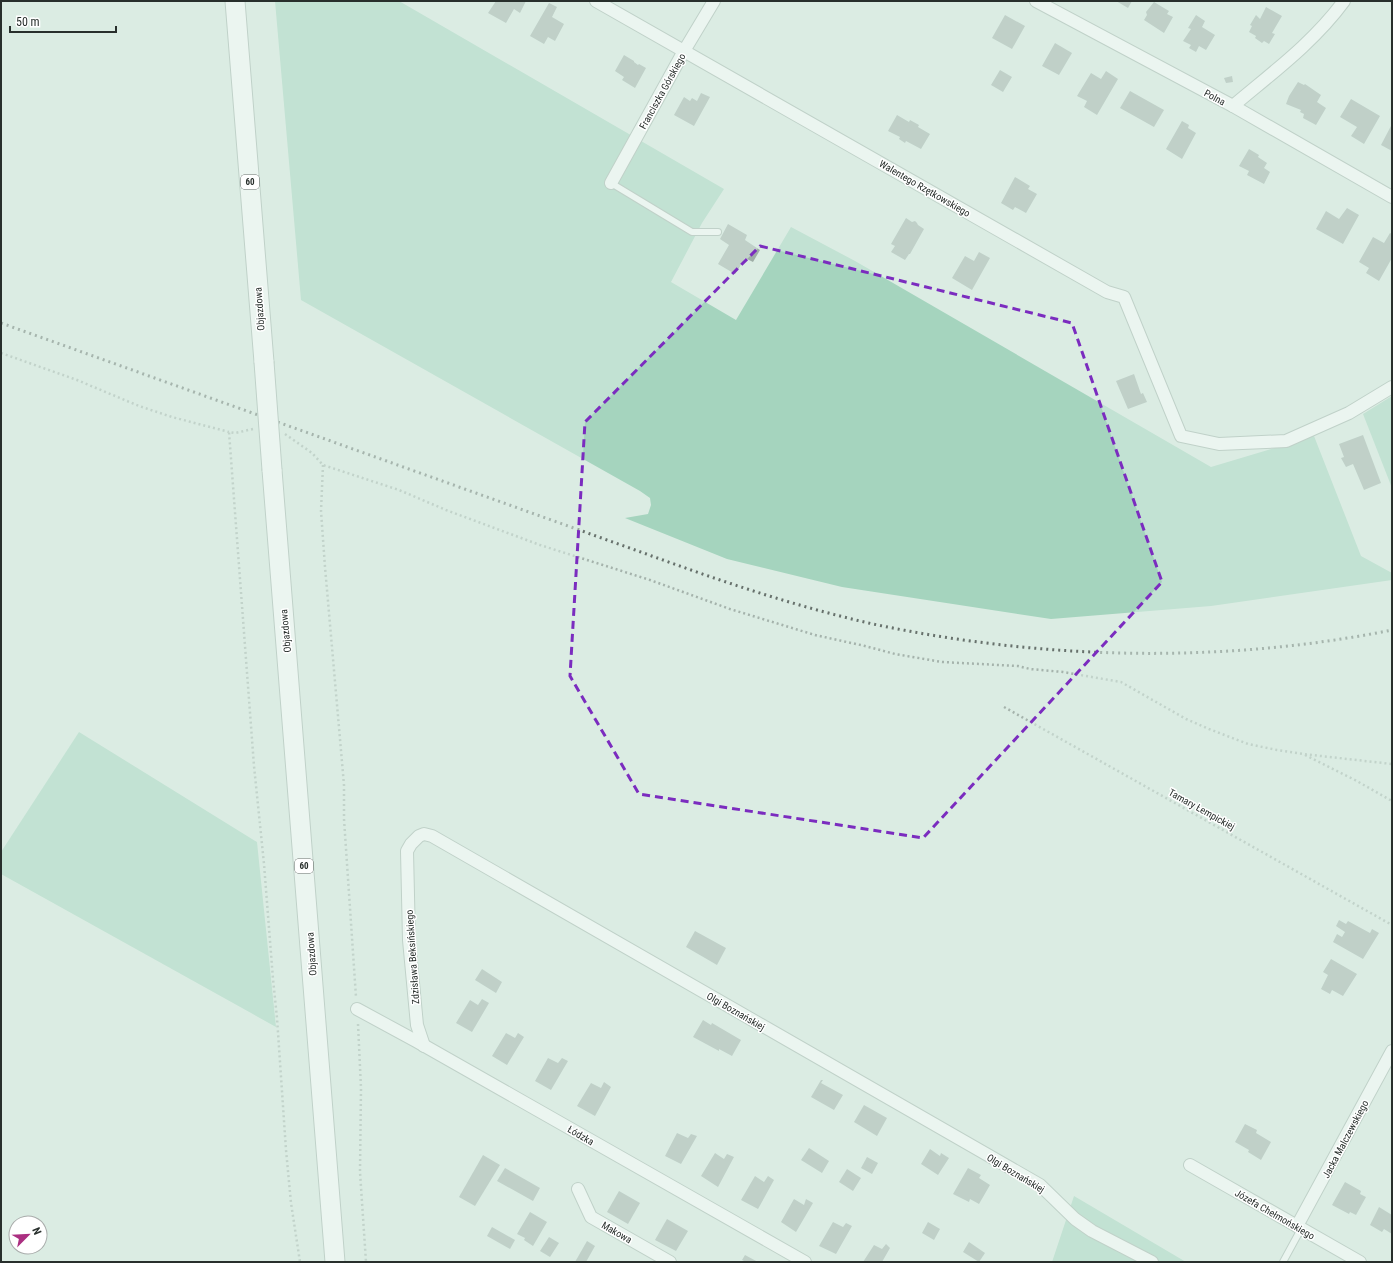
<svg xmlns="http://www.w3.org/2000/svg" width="1393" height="1263" viewBox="0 0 1393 1263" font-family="'Roboto Condensed',sans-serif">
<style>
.green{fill:#a5d4be}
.building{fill:#9faea7}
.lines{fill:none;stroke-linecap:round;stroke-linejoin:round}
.lane-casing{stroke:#a0b0a8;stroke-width:8}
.street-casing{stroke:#a0b0a8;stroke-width:14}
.primary-casing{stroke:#a0b0a8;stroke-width:21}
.path{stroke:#a5b3ac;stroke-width:2.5;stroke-dasharray:2 3;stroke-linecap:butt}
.lane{stroke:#fff;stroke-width:6}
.street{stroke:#fff;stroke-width:12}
.primary{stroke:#fff;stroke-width:19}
.rail{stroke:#67716c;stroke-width:3;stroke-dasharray:2 4;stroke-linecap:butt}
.primary-bridge-casing{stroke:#a0b0a8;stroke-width:21;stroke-linecap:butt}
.primary-bridge{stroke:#fff;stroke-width:19}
.marked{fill:none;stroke:#7b2cbf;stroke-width:3;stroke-dasharray:8 5;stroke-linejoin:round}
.labels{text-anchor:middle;stroke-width:3;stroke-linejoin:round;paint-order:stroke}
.shield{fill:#fff;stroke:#686d6b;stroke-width:1}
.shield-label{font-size:9px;font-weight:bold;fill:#282f2c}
.street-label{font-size:10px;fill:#282f2c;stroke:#fff}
</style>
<rect width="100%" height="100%" fill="#dbece3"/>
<!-- green -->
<g class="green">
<polygon points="275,1 399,1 724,189 702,223 671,282 736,320 791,227 855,261 1211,467 1314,436 1361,556 1392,573 1392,580 1211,606 1051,619 842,587 727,559 625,518 648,514 651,505 650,498 640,491 301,300"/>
<polygon points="1392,396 1392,488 1363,414"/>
<polygon points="79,732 257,842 276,1027 1,874 1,852"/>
<polygon points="1074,1196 1186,1262 1052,1262"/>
</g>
<!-- building -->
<g class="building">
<polygon points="496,1 526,1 520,13 514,9 506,23 488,13"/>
<polygon points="1116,1 1132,1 1128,8"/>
<polygon points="1154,2 1169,11 1167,14 1173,17 1164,33 1144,20 1147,15 1146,12"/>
<polygon points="549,3 557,7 552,17 564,24 555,41 548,37 544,44 530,36"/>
<polygon points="1266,7 1282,16 1272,33 1275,34 1269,44 1264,41 1262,43 1255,38 1256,36 1249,32 1252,26 1250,25 1256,15 1260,19"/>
<polygon points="1005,15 1025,26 1012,49 992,38"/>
<polygon points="1196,15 1205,21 1202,27 1215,35 1206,50 1199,46 1196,52 1189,48 1191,45 1183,41 1191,29 1188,28"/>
<polygon points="1055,43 1072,53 1059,75 1042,66"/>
<polygon points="624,55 634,61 634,62 638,65 639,64 646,68 635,88 622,80 624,77 615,71"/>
<polygon points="1000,70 1012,77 1003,92 991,85"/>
<polygon points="1106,71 1118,79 1097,115 1084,107 1087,101 1077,96 1091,73 1101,79"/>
<polygon points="1232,76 1233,82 1226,83 1224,78"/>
<polygon points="1298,82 1304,85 1305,84 1321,95 1317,102 1326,108 1316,125 1303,118 1304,114 1300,112 1301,110 1286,104 1289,96"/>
<polygon points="1130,91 1164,110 1154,127 1120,108"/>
<polygon points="701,93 710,97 694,126 674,115 684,97 690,101 692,98 697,101"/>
<polygon points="1351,99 1380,116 1364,144 1351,136 1357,127 1340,117"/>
<polygon points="897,115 909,122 910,120 919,125 918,127 930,134 921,149 906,141 905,143 899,139 900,137 888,131"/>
<polygon points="1182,121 1189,125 1188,128 1196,133 1182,159 1166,149"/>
<polygon points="1392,124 1392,151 1381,145"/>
<polygon points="1249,149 1259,155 1258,157 1267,163 1264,168 1270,172 1264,184 1247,175 1249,171 1239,166"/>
<polygon points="1015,177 1030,186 1028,189 1037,194 1026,213 1015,207 1013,210 1001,203"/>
<polygon points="1347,208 1359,215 1343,244 1316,229 1326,211 1339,219"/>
<polygon points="906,218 912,222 915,221 917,223 918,225 924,229 910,254 909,254 905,260 891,252 895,246 891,244"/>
<polygon points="728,224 747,235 745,240 760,250 753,262 745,258 735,274 718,264 729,245 720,239"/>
<polygon points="1390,233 1392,234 1392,258 1379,281 1366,273 1369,268 1359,262 1373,237 1384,243"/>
<polygon points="979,252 990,258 972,290 952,278 965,256 974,261"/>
<polygon points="1134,374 1141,394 1143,393 1147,402 1128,409 1116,381"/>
<polygon points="1363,435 1381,483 1364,490 1353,464 1346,467 1341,458 1344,457 1339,444"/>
<polygon points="1339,920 1346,924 1348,921 1370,933 1372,929 1379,933 1363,959 1333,942 1337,934 1342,937 1345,932 1336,926"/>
<polygon points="695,931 726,948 717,965 686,947"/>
<polygon points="1331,959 1357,974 1343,996 1332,990 1330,994 1321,989 1328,975 1323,972"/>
<polygon points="482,969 502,982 496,993 475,980"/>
<polygon points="482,999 489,1003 472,1032 456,1023 470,1000 478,1005"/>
<polygon points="703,1020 711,1025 712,1023 741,1040 732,1056 719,1049 719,1051 693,1037"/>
<polygon points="506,1033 515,1038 518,1033 524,1037 507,1065 492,1056"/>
<polygon points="548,1058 558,1063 562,1058 568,1061 551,1090 535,1081"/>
<polygon points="821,1080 823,1080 821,1083 843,1095 834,1110 811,1097"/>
<polygon points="604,1082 611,1087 595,1116 577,1106 591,1083 601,1088"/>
<polygon points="864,1105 887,1118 877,1136 854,1122"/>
<polygon points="1245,1124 1257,1130 1256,1133 1271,1142 1261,1160 1248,1152 1249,1150 1235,1142"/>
<polygon points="677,1133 688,1138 691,1134 697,1136 681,1164 665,1156"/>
<polygon points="809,1148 829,1161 822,1173 801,1160"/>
<polygon points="930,1149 940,1156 941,1153 949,1158 938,1175 921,1164"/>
<polygon points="715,1153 724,1159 727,1154 734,1157 718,1187 701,1176"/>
<polygon points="483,1155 500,1165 475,1206 459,1197"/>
<polygon points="867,1157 878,1163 872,1174 861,1168"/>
<polygon points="505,1168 540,1188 533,1201 497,1181"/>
<polygon points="968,1168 981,1175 979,1178 990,1185 979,1204 970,1199 969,1202 953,1194"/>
<polygon points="847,1169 861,1178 853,1191 839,1182"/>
<polygon points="755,1176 764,1182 768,1176 774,1180 758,1209 741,1200"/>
<polygon points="1345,1182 1361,1191 1360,1194 1366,1197 1356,1215 1350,1212 1349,1214 1332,1205"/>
<polygon points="619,1191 640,1203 628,1224 607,1212"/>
<polygon points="794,1199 804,1205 806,1199 813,1203 796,1232 781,1222"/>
<polygon points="1379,1207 1392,1215 1392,1234 1384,1229 1382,1232 1370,1225"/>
<polygon points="530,1212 547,1222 533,1246 524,1240 525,1238 517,1234"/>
<polygon points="667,1219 688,1231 676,1251 655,1240"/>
<polygon points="833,1222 843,1227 846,1223 852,1226 836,1254 819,1246"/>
<polygon points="928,1222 940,1229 934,1240 922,1233"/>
<polygon points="492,1227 515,1240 510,1249 487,1236"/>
<polygon points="549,1237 559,1243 550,1257 540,1251"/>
<polygon points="587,1241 595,1246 586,1262 575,1262"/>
<polygon points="969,1242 985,1253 979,1262 963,1252"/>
<polygon points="886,1244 890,1248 882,1262 863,1262 874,1245 882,1249"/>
<polygon points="745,1255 758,1262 743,1262 744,1261 742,1260"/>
</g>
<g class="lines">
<defs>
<g id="lane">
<polyline points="611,183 692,232 718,232"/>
<polyline points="1283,1262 1301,1229"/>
</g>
<g id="street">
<polyline points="596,1 1107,292 1124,297 1181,436 1219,444 1286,441 1349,413 1392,387"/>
<polyline points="1036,1 1233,106 1392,197"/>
<path d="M1233 106C1272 73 1314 42 1344 1"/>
<polyline points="611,183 684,51 714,1"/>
<polyline points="357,1009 416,1041 805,1262"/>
<polyline points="424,1046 417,1025 409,940 407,851 411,844 419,836 424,834 432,836 1040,1185 1075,1219 1092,1231 1152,1262"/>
<polyline points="1190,1165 1360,1262"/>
<polyline points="578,1189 591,1217 670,1262"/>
<polyline points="1297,1226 1392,1051"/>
</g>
<g id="primary">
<polyline points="235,1 264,362"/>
<polyline points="272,470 335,1262"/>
</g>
</defs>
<!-- lane casing -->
<use href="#lane" class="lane-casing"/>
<!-- street casing -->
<use href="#street" class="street-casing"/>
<!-- primary casing -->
<use href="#primary" class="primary-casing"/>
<!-- path -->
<g class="path">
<polyline points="1,353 77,380 139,406 172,417 229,432"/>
<polyline points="253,429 235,433 229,432 254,766 264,864 273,979 277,1018 286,1150 291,1203 300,1262"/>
<polyline points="285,434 312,453 323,465 399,490 446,510 540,545 650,580 730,609 815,635 865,646 895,654 942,662 1018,666 1030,669 1063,672 1121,682 1186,719 1209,729 1248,744 1277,750 1303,754 1392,764"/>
<polyline points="323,465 321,511 325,567 344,785 344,819 356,997"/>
<polyline points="1004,707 1392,925"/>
<polyline points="1305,755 1355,780 1392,801"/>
<polyline points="358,1024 361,1088 360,1172 366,1262"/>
</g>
<!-- lane -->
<use href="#lane" class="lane"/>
<!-- street -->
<use href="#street" class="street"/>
<!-- primary -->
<use href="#primary" class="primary"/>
<!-- rail -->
<path class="rail" d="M1 323 691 570C751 591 811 610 873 624 1043 660 1222 664 1392 630"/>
<defs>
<polyline id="primary-bridge" points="264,362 272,470"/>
</defs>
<!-- primary-bridge casing -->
<use href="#primary-bridge" class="primary-bridge-casing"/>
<!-- primary-bridge -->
<use href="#primary-bridge" class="primary-bridge"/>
</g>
<!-- marked area -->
<path d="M0 0H1393V1263H0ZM760 246 1072 323 1162 582 923 838 639 794 570 676 585 422Z" fill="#dbece3" fill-opacity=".55" fill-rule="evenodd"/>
<path class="marked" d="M760 246 1072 323 1162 582 923 838 639 794 570 676 585 422Z"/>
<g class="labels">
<!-- shield labels -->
<g class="shield">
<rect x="241" y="175" width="18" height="14" rx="3"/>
<rect x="295" y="859" width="18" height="14" rx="3"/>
</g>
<g class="shield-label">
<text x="250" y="185">60</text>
<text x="304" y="869">60</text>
</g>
<!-- street labels -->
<g class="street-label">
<text transform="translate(662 91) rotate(-61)" y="4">Franciszka Górskiego</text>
<text transform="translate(1215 97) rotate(28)" y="4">Polna</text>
<text transform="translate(925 188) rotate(30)" y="4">Walentego Rzętkowskiego</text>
<text transform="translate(259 309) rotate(-94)" y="4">Objazdowa</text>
<text transform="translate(285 631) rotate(-95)" y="4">Objazdowa</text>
<text transform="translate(1202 809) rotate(29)" y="4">Tamary Łempickiej</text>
<text transform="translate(311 954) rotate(-94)" y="4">Objazdowa</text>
<text transform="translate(412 957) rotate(-94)" y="4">Zdzisława Beksińskiego</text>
<text transform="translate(736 1011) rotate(30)" y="4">Olgi Boznańskiej</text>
<text transform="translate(581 1135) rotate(30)" y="4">Łódzka</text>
<text transform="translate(1345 1139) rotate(-62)" y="4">Jacka Malczewskiego</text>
<text transform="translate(1016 1173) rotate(31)" y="4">Olgi Boznańskiej</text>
<text transform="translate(1275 1214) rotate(30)" y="4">Józefa Chełmońskiego</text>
<text transform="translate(617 1232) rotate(30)" y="4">Makowa</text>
</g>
</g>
<!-- border -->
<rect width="1393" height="1263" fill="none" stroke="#282f2c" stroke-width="4"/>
<!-- north arrow -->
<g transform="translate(28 1235) rotate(66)"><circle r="19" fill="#ffffff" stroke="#a9acab"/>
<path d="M0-3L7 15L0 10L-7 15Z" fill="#ab2f81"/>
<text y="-6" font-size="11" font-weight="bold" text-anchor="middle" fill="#282f2c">N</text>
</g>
<!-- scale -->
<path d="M10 26v6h106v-6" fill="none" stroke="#282f2c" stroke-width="2"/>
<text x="16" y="26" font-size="12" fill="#282f2c" stroke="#ffffff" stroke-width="3" paint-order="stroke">50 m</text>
</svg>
